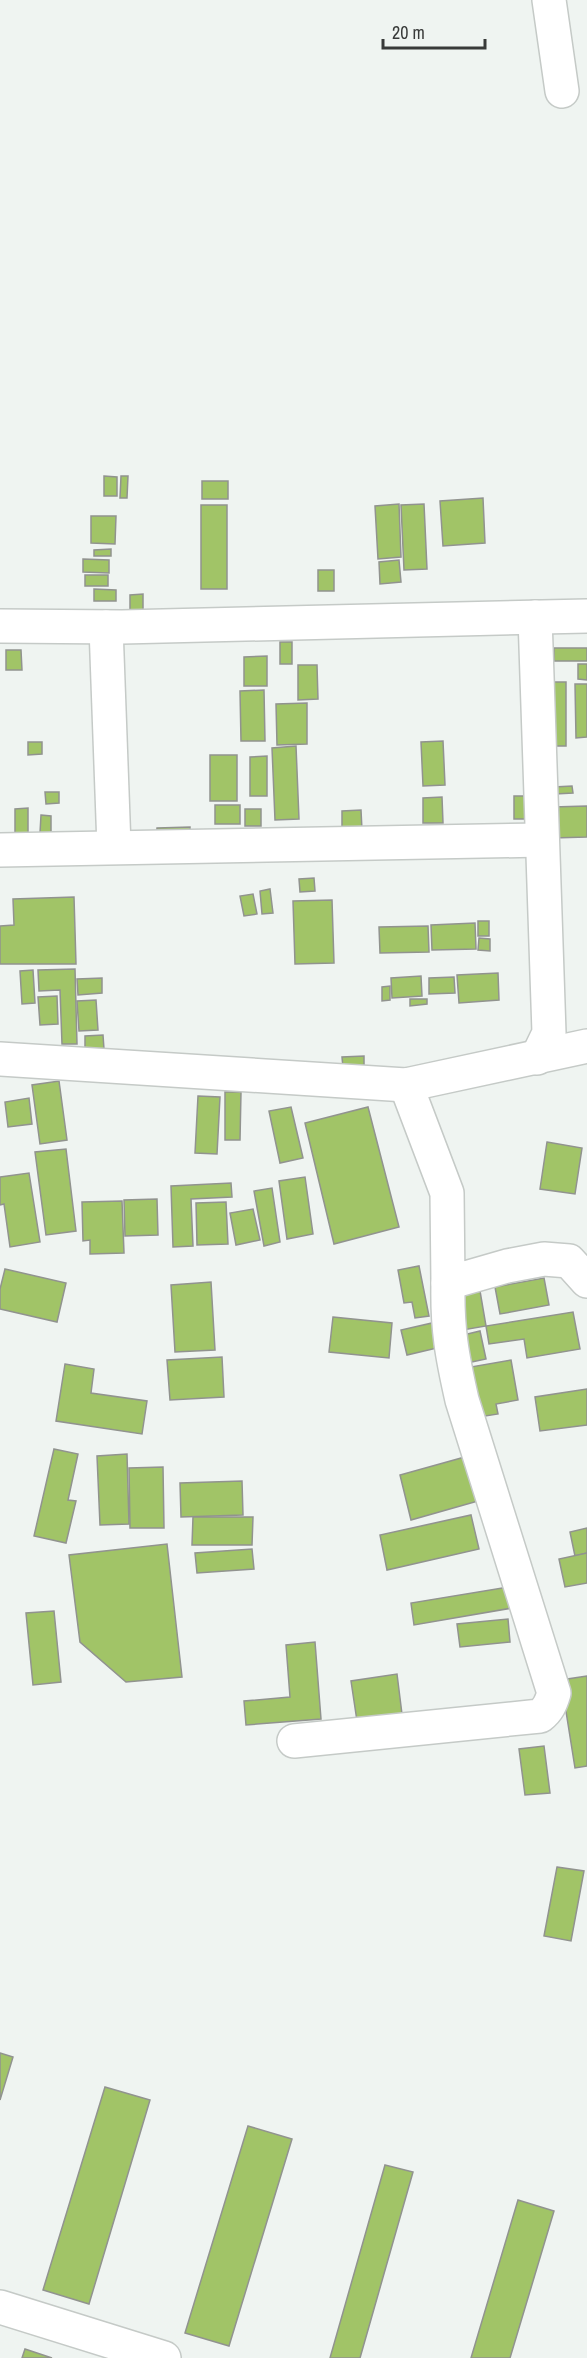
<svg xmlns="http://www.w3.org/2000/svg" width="587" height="2358" viewBox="0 0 587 2358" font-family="'Archivo Narrow',sans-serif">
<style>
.building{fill:#a1c467;stroke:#91938f;stroke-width:1.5}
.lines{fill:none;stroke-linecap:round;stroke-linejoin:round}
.minor-casing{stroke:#c5cac7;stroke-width:36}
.minor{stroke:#fff;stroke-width:33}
</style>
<rect width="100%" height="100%" fill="#eff4f1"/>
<!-- building -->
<g class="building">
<polygon points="104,476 117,477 117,496 104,496"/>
<polygon points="121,476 128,476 127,498 120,498"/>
<rect x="202" y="481" width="26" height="18"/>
<polygon points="483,498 485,543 443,546 440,501"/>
<polygon points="399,504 401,557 378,559 375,506"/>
<polygon points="424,504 427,569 404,570 401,505"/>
<rect x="201" y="505" width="26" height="84"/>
<polygon points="91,516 116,516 115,544 91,543"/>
<polygon points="111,549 111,556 94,556 94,550"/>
<polygon points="83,559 109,560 109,573 83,572"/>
<polygon points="399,560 401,582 380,584 379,562"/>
<rect x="318" y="570" width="16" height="21"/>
<rect x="85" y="575" width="23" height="11"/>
<polygon points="94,589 116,590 116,601 94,601"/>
<polygon points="143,594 143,610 130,610 130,595"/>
<rect x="280" y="642" width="12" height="22"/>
<rect x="554" y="648" width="33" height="13"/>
<polygon points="6,650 21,650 22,670 6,670"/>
<polygon points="267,656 267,686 244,686 244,657"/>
<polygon points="578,664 587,664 587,680 578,679"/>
<polygon points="298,665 317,665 318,699 298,700"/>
<rect x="544" y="682" width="22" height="64"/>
<polygon points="575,684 587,684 587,737 576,738"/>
<polygon points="264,690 265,741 241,741 240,691"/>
<polygon points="307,703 307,744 277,745 276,704"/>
<polygon points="443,741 445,785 423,786 421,742"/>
<polygon points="28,742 42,742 42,754 28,755"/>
<polygon points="296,746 299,819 275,820 272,748"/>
<rect x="210" y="755" width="27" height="46"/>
<polygon points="267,756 267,796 250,796 250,757"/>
<polygon points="572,786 573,793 555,794 554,787"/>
<polygon points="45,792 59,792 59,803 46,804"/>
<polygon points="514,796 528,796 529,819 514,819"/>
<polygon points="442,797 443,823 423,823 423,798"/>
<rect x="215" y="805" width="25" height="19"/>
<polygon points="587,806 587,837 553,838 553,807"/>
<polygon points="28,808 28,834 15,834 15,809"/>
<rect x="245" y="809" width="16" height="17"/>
<polygon points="361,810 362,830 342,830 342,811"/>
<polygon points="41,815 51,816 51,834 40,833"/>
<polygon points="190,827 190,843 156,843 157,828"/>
<polygon points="314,878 315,891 300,892 299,879"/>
<polygon points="270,889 273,913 262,914 260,891"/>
<polygon points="253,894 257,914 244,916 240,896"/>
<polygon points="74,897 76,964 0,964 0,926 14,925 13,899"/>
<polygon points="332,900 334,963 295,964 293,901"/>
<rect x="478" y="921" width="11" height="15"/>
<polygon points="475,923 476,949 432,950 431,925"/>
<polygon points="428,926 429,952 380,953 379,927"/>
<polygon points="479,938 490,939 490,951 478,950"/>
<polygon points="75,969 77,1044 62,1044 60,990 39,991 38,970"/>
<polygon points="33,970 35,1003 22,1004 20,971"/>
<polygon points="498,973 499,1000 459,1003 457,975"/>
<polygon points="421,976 422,996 392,998 391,978"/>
<polygon points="454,977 455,993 429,994 429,978"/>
<polygon points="102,978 102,993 78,995 77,979"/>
<polygon points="390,986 390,1000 382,1001 382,987"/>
<polygon points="57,996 58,1024 40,1025 38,997"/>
<polygon points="410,999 427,999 427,1004 410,1006"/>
<polygon points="96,1000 98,1030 79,1031 77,1001"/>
<polygon points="103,1035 104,1049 85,1050 85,1036"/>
<polygon points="364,1056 364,1066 343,1068 342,1057"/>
<polygon points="59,1081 67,1140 40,1144 32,1085"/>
<polygon points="225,1092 241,1092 240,1140 225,1140"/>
<polygon points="198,1096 220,1097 217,1154 195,1153"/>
<polygon points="29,1098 32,1124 8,1127 5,1102"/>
<polygon points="291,1107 303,1158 280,1163 269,1111"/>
<polygon points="368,1107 399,1227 334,1244 305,1123"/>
<polygon points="547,1142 582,1148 575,1194 540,1189"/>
<polygon points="66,1149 76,1231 46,1235 35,1152"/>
<polygon points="29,1173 40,1242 10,1247 4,1204 0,1205 0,1177"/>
<polygon points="305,1177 313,1234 287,1239 279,1181"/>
<polygon points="231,1183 232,1197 191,1199 193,1246 173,1247 171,1186"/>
<polygon points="272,1188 280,1242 264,1246 254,1191"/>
<polygon points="157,1199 158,1235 125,1236 124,1200"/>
<polygon points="122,1201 124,1253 90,1254 90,1240 83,1241 82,1202"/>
<polygon points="226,1202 228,1244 197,1245 196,1203"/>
<polygon points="253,1209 260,1240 236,1245 230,1213"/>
<polygon points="419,1266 429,1316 415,1318 412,1302 404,1303 398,1270"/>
<polygon points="5,1269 66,1283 57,1322 0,1309 0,1289"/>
<polygon points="544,1278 549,1305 500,1314 495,1287"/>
<polygon points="211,1282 215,1350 175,1352 171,1285"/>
<polygon points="480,1291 486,1326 457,1331 451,1296"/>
<polygon points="573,1312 580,1349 527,1358 524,1339 489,1344 486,1326"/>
<polygon points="333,1317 392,1323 389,1358 329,1352"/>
<polygon points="432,1323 437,1348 407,1355 401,1330"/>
<polygon points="480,1331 486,1359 462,1364 455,1337"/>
<polygon points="222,1357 224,1397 170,1400 167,1360"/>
<polygon points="511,1360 518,1400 496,1404 498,1414 473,1418 465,1368"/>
<polygon points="65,1364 94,1369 91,1393 147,1401 142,1434 56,1421"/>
<polygon points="587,1389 587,1425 540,1431 535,1397"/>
<polygon points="54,1449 78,1454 68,1500 76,1501 66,1543 34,1536"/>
<polygon points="127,1454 129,1524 100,1525 97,1456"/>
<polygon points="472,1455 485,1499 411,1520 400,1475"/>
<polygon points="163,1467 164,1528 130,1528 129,1468"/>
<polygon points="242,1481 243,1515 181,1517 180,1483"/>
<polygon points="471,1515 479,1549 387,1570 380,1535"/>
<polygon points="193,1517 253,1517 252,1545 192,1545"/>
<polygon points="587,1528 587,1553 575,1556 570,1532"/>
<polygon points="167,1544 182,1677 126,1682 80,1642 69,1555"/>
<polygon points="252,1549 254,1569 197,1573 195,1553"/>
<polygon points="587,1553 587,1583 565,1587 559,1559"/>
<polygon points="515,1586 518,1607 414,1625 411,1603"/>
<polygon points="54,1611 61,1682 33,1685 26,1613"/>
<polygon points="508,1619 510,1642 460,1647 457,1624"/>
<polygon points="315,1642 321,1719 246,1725 244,1701 290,1697 286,1645"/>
<polygon points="397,1674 402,1714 357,1721 351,1681"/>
<polygon points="587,1676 587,1766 575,1768 561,1680"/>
<polygon points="544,1746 550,1793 525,1795 519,1749"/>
<polygon points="557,1867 584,1871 571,1941 544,1936"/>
<polygon points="0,2053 13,2057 0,2100"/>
<polygon points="105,2087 150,2100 89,2304 43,2290"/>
<polygon points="248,2126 292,2139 229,2346 185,2333"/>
<polygon points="385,2165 413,2172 360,2358 330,2358"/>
<polygon points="518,2200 554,2211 510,2358 471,2358"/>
<polygon points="25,2349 52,2358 22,2358"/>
</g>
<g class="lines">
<defs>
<g id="minor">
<polyline points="549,0 562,91"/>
<polyline points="535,617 549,1033 537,1058"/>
<polyline points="0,626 122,627 587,616"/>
<polyline points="106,627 114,847"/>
<polyline points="0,850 542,840"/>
<polyline points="0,1059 406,1085 587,1046"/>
<polyline points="406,1085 447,1193 448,1283 507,1266 544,1259 569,1261 587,1281"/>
<path d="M294 1741 540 1716C548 1710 551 1703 554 1693L462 1400C452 1356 447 1329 448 1283"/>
<polyline points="0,2307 164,2358"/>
</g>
</defs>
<!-- minor casing -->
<use href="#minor" class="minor-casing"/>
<!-- minor -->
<use href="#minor" class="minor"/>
</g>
<!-- scale -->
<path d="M383 39v9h102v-9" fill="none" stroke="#383a39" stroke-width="3"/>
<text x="392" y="39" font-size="18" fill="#383a39" stroke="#eff4f1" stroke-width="4.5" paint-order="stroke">20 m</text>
</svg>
